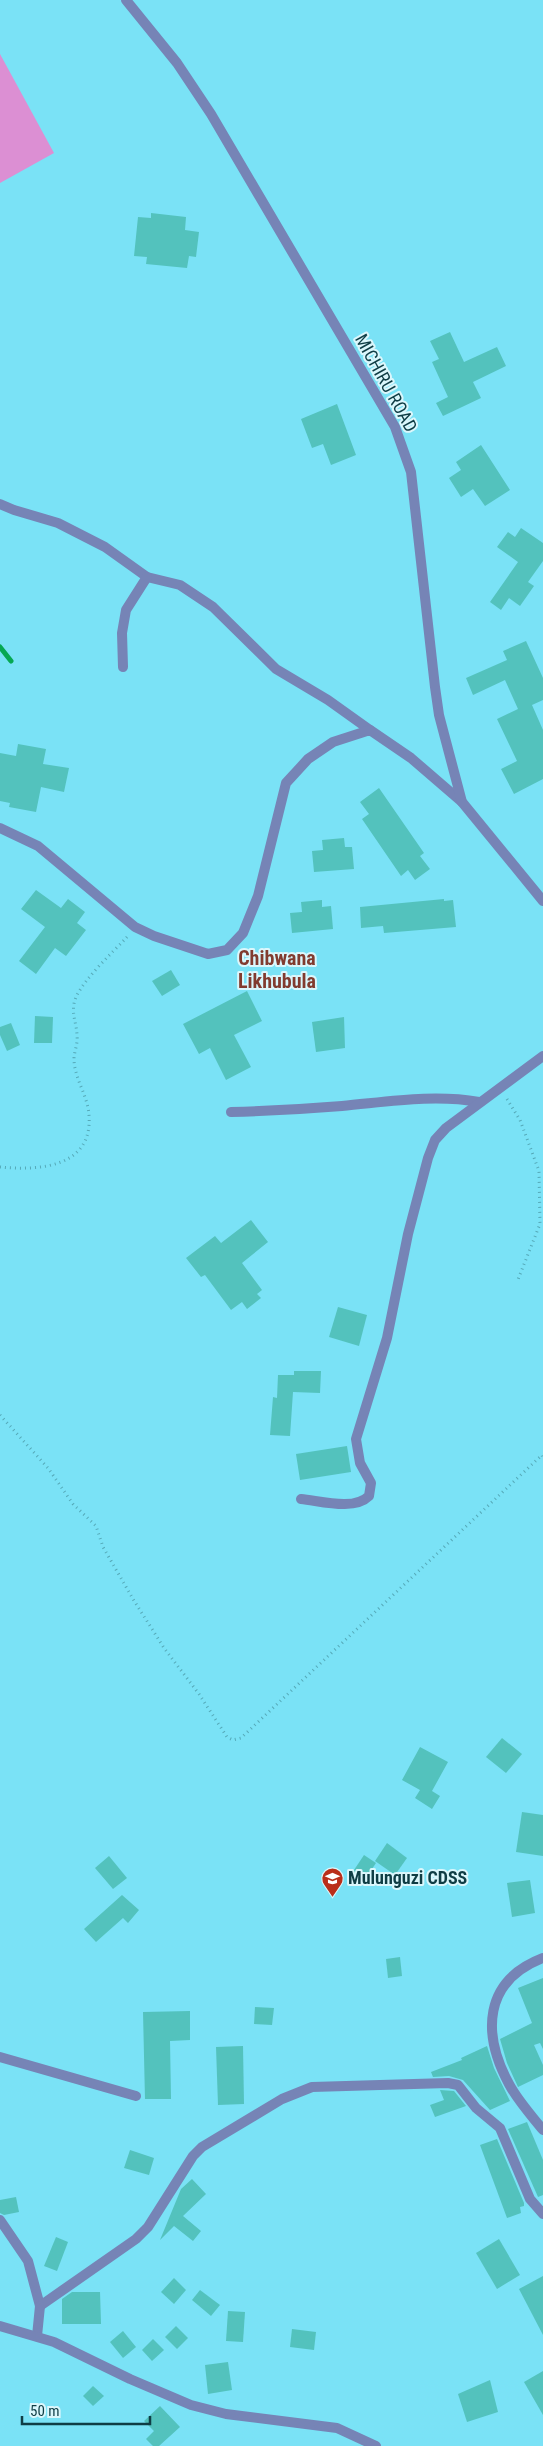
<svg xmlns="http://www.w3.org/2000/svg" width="543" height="2446" viewBox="0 0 543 2446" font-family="'Roboto Condensed',sans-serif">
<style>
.green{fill:#dc8fd3}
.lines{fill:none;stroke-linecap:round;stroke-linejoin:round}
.stream{stroke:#06a853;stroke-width:5}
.building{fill:#53c2bd}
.path{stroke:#55a9b8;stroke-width:3;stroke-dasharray:1 4;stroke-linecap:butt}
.minor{stroke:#7684b6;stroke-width:10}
.tertiary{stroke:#7684b6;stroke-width:10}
.labels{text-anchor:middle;stroke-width:4;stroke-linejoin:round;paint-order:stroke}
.street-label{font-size:18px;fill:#0f3d45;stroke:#dbf7fc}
.poi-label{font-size:18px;font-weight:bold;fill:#0f3d45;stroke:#dbf7fc;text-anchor:start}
.quarter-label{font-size:20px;font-weight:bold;fill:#813b2f;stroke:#dbf7fc}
</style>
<rect width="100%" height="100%" fill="#7ae2f6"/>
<!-- green -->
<polygon class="green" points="0,54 54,153 0,183"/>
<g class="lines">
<!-- stream -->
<polyline class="stream" points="0,647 11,661"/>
</g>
<!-- building -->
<g class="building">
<polygon points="151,213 186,217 185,230 199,232 196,257 189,256 187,268 146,264 147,257 134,256 138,217 151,218"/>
<polygon points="450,332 464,362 497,347 506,366 473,382 481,398 443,416 436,403 448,397 432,362 439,359 430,341"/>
<polygon points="337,404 356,455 331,465 323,444 312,448 301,419"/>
<polygon points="481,445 510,490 485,506 473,489 461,497 449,478 461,470 456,462"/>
<polygon points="521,528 543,543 543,561 528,582 534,586 520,606 509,598 501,610 490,602 518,562 497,547 508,532 515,537"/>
<polygon points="526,641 543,678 543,700 532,705 543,730 543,779 514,794 501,769 517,761 497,719 518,709 505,680 473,695 466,678 507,660 503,651"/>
<polygon points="18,744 46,749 43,764 69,768 64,792 41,787 36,812 9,807 10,803 0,801 0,753 16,756"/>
<polygon points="379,788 424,853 420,856 430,869 415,880 408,870 401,876 362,819 369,814 360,802"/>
<polygon points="344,838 345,847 352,847 354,869 314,872 312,851 323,850 322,840"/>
<polygon points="36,890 61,908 68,899 85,912 77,923 86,930 66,956 55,948 36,974 19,961 45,927 21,909"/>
<polygon points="444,899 444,901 453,900 456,927 384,933 383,926 361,928 360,907"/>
<polygon points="322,900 322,907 331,906 333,929 292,933 290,913 302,912 301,902"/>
<polygon points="171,970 180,985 162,996 152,981"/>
<polygon points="247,991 262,1021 234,1035 251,1067 226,1080 210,1048 199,1054 183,1024"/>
<polygon points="35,1016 53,1017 52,1043 34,1043"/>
<polygon points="344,1017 345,1048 316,1052 312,1022"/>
<polygon points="11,1023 20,1045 7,1051 0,1035 0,1027"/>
<polygon points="251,1220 268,1242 242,1263 262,1290 257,1294 261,1298 247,1309 242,1302 231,1310 205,1275 201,1277 186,1258 215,1236 221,1243"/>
<polygon points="338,1307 367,1315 359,1346 329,1337"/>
<polygon points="294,1371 321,1371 320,1393 293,1392 290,1436 270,1435 273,1397 277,1398 278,1375 294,1375"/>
<polygon points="347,1446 351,1472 300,1480 296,1454"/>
<polygon points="502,1738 522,1754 506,1773 486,1757"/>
<polygon points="420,1747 448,1762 432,1791 440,1796 432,1809 415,1798 420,1790 402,1780"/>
<polygon points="522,1812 543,1815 543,1856 516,1852"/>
<polygon points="387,1843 407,1858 395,1875 375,1861"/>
<polygon points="364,1855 376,1863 364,1881 352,1873"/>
<polygon points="109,1856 127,1878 113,1889 95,1868"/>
<polygon points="530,1880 535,1913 512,1917 507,1883"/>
<polygon points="122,1895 139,1910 128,1923 123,1918 96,1942 84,1929"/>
<polygon points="400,1957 402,1976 388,1978 386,1959"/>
<polygon points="543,1978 543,2049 540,2043 534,2045 543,2065 543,2075 518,2087 507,2063 500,2039 532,2023 518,1988"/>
<polygon points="255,2007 274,2008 272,2025 254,2024"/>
<polygon points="190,2011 190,2040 170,2041 171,2099 145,2099 143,2012"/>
<polygon points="243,2046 244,2104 218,2105 216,2047"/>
<polygon points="487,2046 494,2068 510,2101 490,2110 463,2080 449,2076 433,2077 431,2072 462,2060 461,2058"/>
<polygon points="440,2090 454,2091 466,2106 435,2117 430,2105 444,2100"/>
<polygon points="527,2122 543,2160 543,2195 538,2197 508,2129"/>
<polygon points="497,2139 524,2203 524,2206 520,2207 521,2213 507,2218 480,2145"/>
<polygon points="130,2150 154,2158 149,2175 124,2168"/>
<polygon points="192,2179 206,2194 183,2216 201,2231 193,2241 174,2226 160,2240 181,2189"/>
<polygon points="16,2197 19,2212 4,2215 0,2213 0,2200"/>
<polygon points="56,2237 68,2242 57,2271 44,2266"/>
<polygon points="499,2239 520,2275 497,2289 476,2253"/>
<polygon points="543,2276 543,2335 519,2289"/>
<polygon points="174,2278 186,2290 174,2304 161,2292"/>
<polygon points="200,2290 220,2305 211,2316 192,2300"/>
<polygon points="72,2292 100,2292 101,2324 62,2324 62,2299"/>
<polygon points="228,2311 245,2312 243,2342 226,2341"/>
<polygon points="176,2326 188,2338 177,2349 165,2337"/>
<polygon points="292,2329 316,2332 314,2350 290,2347"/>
<polygon points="123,2331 136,2347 123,2358 110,2342"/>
<polygon points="153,2339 164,2350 152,2361 142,2350"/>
<polygon points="228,2362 232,2390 208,2394 205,2365"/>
<polygon points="543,2371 543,2415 524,2382"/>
<polygon points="490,2380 498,2412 467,2422 458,2394"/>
<polygon points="93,2386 104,2396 93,2406 83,2396"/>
<polygon points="160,2406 180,2427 159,2446 153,2446 146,2439 154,2431 144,2421"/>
</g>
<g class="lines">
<!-- path -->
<g class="path">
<polyline points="507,1099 520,1120 539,1171 540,1224 517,1282"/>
<path d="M0 1167C40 1171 93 1167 89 1115 88 1096 74 1078 74 1059 74 1052 78 1044 77 1036 77 1022 69 1011 77 995 87 976 112 953 127 937"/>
<polyline points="0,1415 48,1468 73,1504 96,1526 103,1547 133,1599 164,1648 199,1694 227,1737 233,1740 241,1738 542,1455 543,1458"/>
</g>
<!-- minor -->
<g class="minor">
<polyline points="0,504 14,510 58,523 105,547 147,577 180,585 213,607 276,669 328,700 370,730"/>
<polyline points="123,667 122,633 126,610 147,577"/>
<polyline points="0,828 38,846 135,927 154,936 208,954 227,950 243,933 258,896 286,783 308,759 333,742 370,730 411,758 462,802"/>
<path d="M231 1112C268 1111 305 1109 342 1106 387 1102 433 1094 479 1102"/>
<path d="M301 1499C321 1501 354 1511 369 1496L371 1483 360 1463 356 1439 387 1338 408 1234 428 1158 435 1140 446 1128 543 1056"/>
<path d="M543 1958C483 1981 482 2034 509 2084 518 2101 531 2115 543 2130"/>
<polyline points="0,2057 136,2096"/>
<polyline points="0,2220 28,2261 40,2306 37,2336"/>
<polyline points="40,2306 136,2239 148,2227 193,2156 202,2147 282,2099 312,2087 448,2083 458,2085 476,2108 500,2128 530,2199 543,2214"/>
<polyline points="0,2326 54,2342 130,2379 191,2405 226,2414 337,2428 376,2446"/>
</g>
<!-- tertiary -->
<polyline class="tertiary" points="126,0 177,63 211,114 395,427 411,472 435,687 439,715 462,802 543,901"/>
</g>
<!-- icons -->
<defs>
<symbol id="school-pin" viewBox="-11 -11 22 30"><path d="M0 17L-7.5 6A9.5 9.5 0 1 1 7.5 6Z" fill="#ba2e1a" stroke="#dbf7fc"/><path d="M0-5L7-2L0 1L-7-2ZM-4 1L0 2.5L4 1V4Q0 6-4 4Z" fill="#fff"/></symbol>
</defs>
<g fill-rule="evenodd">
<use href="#school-pin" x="320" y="1866" width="25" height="34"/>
</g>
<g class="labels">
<!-- street labels -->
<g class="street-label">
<text transform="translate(386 383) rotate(61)" y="6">MICHIRU ROAD</text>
</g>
<!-- poi labels -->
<g class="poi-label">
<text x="348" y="1884">Mulunguzi CDSS</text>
</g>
<!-- quarter labels -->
<g class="quarter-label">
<text x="277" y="965">Chibwana<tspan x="277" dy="23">Likhubula</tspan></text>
</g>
</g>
<!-- scale -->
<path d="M22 2416v8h128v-8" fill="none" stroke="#0f3d45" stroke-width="2.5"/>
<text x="30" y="2416" font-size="15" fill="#0f3d45" stroke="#dbf7fc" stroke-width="4" paint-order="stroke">50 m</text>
</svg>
